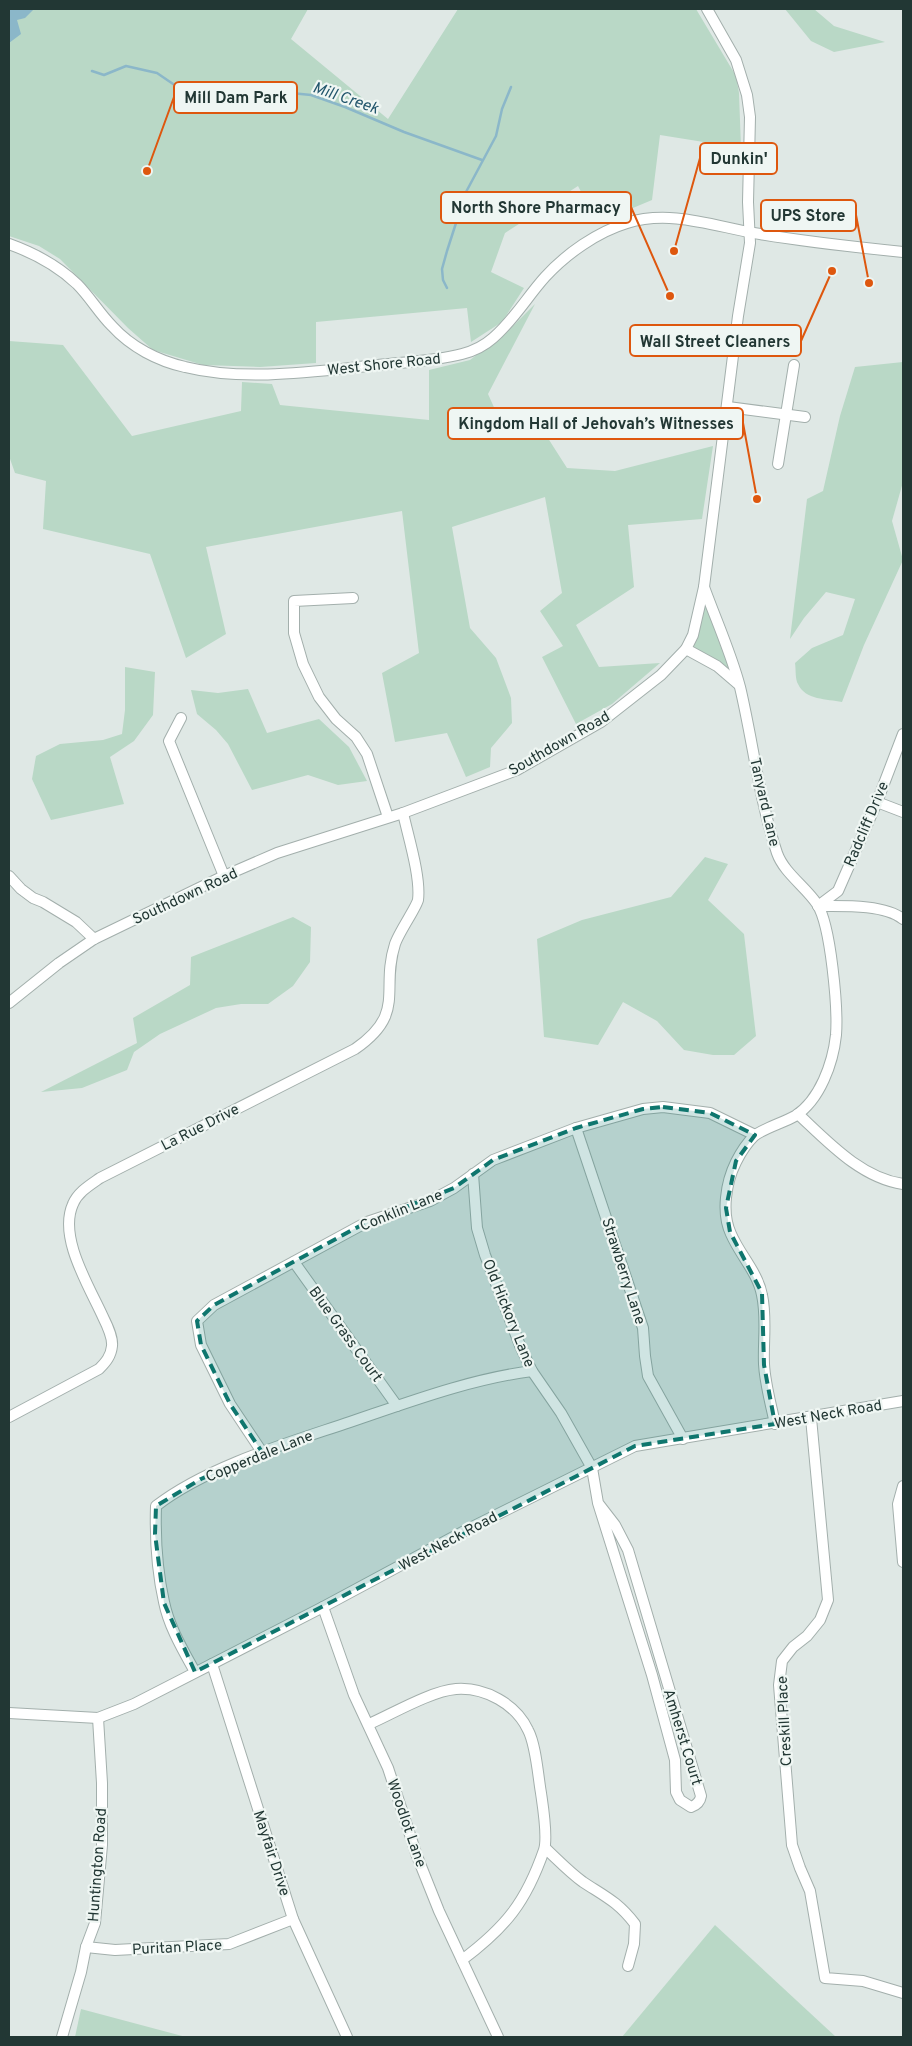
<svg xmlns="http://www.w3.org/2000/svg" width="912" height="2046" viewBox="0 0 912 2046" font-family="Overpass,sans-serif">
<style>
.green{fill:#b9d8c6}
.water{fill:#8bb7c9}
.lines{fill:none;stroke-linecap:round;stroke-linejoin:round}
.stream{stroke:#8bb7c9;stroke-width:2.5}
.minor-casing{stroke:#a3afac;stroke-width:12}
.minor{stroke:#fff;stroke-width:10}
.marked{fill:#0f766e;fill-opacity:0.2;stroke:#0f766e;stroke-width:4;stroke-dasharray:10 6;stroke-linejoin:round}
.labels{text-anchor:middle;stroke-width:4.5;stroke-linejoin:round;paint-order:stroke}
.street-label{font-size:15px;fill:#223734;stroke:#eff6f3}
.water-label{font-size:16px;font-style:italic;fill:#22566c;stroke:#eff6f3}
.leader{fill:none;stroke:#de570e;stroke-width:2}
.callout-dot{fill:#de570e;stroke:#eff6f3;stroke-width:2}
.callout{fill:#eff6f3;stroke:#de570e;stroke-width:2}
.callout-label{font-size:16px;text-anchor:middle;font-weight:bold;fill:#223734}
</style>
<rect width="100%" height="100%" fill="#dfe8e5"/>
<!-- green -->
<g class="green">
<polygon points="9,9 308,9 291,39 388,119 458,9 696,9 736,76 739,93 741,148 660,135 652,200 597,223 578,186 505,233 491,272 524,288 502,322 471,342 467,308 316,322 316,363 260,367 203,365 153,350 128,328 60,259 39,246 9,236"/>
<polygon points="785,9 814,9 834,26 885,42 834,52 811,41"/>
<polygon points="535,304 488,394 506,434 544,432 567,468 615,471 713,446 702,519 628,525 634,587 576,625 599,667 660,663 612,704 576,724 542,657 563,646 540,611 562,593 545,497 452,527 470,628 496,658 511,698 512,723 491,748 490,767 466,777 447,733 395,742 382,673 419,653 402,511 206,547 226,634 186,658 150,554 43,529 46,481 15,473 9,456 9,341 63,345 132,436 241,411 242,382 272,384 280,405 429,420 429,370 470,360 509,330"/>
<path d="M903 362V482L892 521 903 560 864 645 842 702C827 699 805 700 798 684 795 679 796 669 795 663L812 648 843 635 855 599 826 592 804 618 790 639 807 499 823 491 840 416 855 367Z"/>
<polygon points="705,596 734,676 691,647"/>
<polygon points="125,667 155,672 153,715 134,741 110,757 124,804 51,820 32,779 36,756 60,744 103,740 122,734 125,710"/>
<polygon points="248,689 267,733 319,719 349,747 367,781 338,785 308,775 252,790 228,744 216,730 197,714 191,690 218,693"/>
<polygon points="705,857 728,864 708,900 744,934 756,1036 734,1055 713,1055 684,1050 657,1021 623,1002 598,1045 544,1037 537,939 582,920 671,897"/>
<polygon points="293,917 311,927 310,962 293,986 268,1004 241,1004 216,1008 160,1034 134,1052 127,1070 82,1088 41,1092 137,1043 133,1018 190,985 191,957"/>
<polygon points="715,1925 836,2037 622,2037"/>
<polygon points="81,2009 186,2037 75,2037"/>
</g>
<!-- water -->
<polygon class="water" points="9,9 34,9 25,18 17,20 21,34 9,43"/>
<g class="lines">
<!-- stream -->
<g class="stream">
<polyline points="92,71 104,75 126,66 157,73 195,99 210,99 235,83 263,83 291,93 311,95 345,107 404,132 482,160"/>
<polyline points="447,288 443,280 442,269 447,251 466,192 496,136 502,109 511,87"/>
</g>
<defs>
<g id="minor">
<path d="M9 244C34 253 57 265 77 284 90 297 99 313 112 326 131 347 158 361 185 367 245 382 317 371 378 365 406 362 435 361 462 354 474 351 484 346 493 338 514 320 527 297 545 277 566 254 597 232 627 223 671 209 716 227 760 234 807 242 855 247 903 252"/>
<polyline points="728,407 805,417"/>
<polyline points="778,464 794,365"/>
<path d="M704 587C716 620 731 653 740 687 753 742 759 799 777 853 784 873 806 887 817 904 831 925 838 1009 836 1035 833 1063 820 1100 795 1116 785 1122 762 1129 754 1136 748 1142 740 1154 736 1162 726 1182 721 1213 731 1234 740 1255 758 1273 762 1295 767 1318 763 1341 764 1364 765 1384 771 1404 775 1424"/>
<polyline points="353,598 294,601 294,633 303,664 319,697 336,719 356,737 367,754 388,817"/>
<polyline points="686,649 717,666 738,684"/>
<polyline points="181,718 169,741 224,876"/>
<polyline points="877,802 903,812"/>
<polyline points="9,876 21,889 33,898 43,902 76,922 94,939"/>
<polyline points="818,906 838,891 877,802 903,734"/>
<path d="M818 906C842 906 884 904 903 919"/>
<polyline points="9,1003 59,963 94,939 224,876 277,853 403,813 517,770 601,722 661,675 686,649 693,635 704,587 738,316 750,243 748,202 750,117 747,95 736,60 707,9"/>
<path d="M798 1114C828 1142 861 1178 903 1184"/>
<polyline points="576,1128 643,1328 645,1356 648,1376 683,1439"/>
<path d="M473 1174 477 1228 485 1255 521 1348 532 1371 561 1413 592 1468 598 1503 652 1675 675 1760 676 1792 680 1800 691 1807C697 1805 700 1802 701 1796L628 1550 615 1525 598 1503"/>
<polyline points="294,1262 397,1406"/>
<path d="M9 1417 99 1369C106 1362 111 1356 112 1346 113 1337 107 1325 103 1317 89 1286 58 1237 73 1204 78 1192 90 1185 100 1178L355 1049C407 1013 380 991 395 944 399 932 416 908 418 900 421 877 408 836 403 813"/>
<polyline points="811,1418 828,1600 820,1620 807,1636 793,1647 782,1661 779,1685 792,1845 800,1868 810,1891 825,1978 863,1981 903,1993"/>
<polyline points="262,1452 230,1404 201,1345 197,1321 214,1305 367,1222 430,1201 454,1188 493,1160 576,1128 643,1109 663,1107 710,1113 755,1135"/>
<polyline points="903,1486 898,1504 903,1562"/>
<polyline points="323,1607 354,1695 388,1768 417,1856 439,1911 498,2037"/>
<polyline points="212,1664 293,1919 347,2037"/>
<path d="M195 1672C183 1650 169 1627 164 1602 157 1571 155 1538 156 1506 208 1466 288 1443 350 1422 409 1402 470 1379 532 1371"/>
<polyline points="9,1713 98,1718 134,1704 323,1607 470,1528 635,1446 903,1401"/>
<path d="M369 1724C392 1714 431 1691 456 1689 485 1687 516 1704 528 1730 536 1745 538 1776 541 1793 543 1807 548 1837 544 1850 526 1902 506 1927 462 1960"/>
<path d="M545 1848C557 1859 569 1872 583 1882 606 1897 618 1902 635 1924L634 1944 628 1966"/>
<polyline points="86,1947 115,1950 229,1944 293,1919"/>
<polyline points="62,2037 81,1972 86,1947 95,1923 102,1845 102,1783 98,1718"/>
</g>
</defs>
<!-- minor casing -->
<use href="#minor" class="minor-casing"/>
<!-- minor -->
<use href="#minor" class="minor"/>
</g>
<!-- marked area -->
<path class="marked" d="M663 1107 710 1113 755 1135 736 1161 726 1208 730 1232 762 1293 764 1365 775 1424 635 1446 195 1672 164 1603 155 1534 156 1506 201 1479 262 1452 230 1404 201 1345 197 1321 214 1305 367 1222 454 1188 493 1160 576 1128 643 1109Z"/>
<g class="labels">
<!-- street labels -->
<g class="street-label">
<text transform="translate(384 364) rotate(-6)" y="5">West Shore Road</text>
<text transform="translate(559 743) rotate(-30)" y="5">Southdown Road</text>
<text transform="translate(765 802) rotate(77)" y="5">Tanyard Lane</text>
<text transform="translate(866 824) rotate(-67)" y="5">Radcliff Drive</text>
<text transform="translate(185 896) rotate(-25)" y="5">Southdown Road</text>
<text transform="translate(200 1127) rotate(-27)" y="5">La Rue Drive</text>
<text transform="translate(401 1210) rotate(-22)" y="5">Conklin Lane</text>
<text transform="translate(624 1271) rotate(72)" y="5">Strawberry Lane</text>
<text transform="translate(509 1313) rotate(68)" y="5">Old Hickory Lane</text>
<text transform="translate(346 1334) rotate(54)" y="5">Blue Grass Court</text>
<text transform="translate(828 1414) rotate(-10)" y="5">West Neck Road</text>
<text transform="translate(259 1456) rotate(-22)" y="5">Copperdale Lane</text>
<text transform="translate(448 1541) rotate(-28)" y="5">West Neck Road</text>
<text transform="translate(784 1721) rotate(-93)" y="5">Creskill Place</text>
<text transform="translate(683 1737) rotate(73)" y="5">Amherst Court</text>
<text transform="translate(407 1823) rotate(71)" y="5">Woodlot Lane</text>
<text transform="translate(272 1853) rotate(72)" y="5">Mayfair Drive</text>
<text transform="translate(97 1865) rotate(-86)" y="5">Huntington Road</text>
<text transform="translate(177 1947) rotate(-3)" y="5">Puritan Place</text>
</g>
<!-- water labels -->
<g class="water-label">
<text transform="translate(346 97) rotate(19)" y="6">Mill Creek</text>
</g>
</g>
<!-- callouts -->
<path class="leader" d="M147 171L174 97M674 251L700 158M670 296L631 207M869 283L856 215M832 271L801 341M757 499L743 423"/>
<g class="callout-dot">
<circle cx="147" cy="171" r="5"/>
<circle cx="674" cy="251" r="5"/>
<circle cx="670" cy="296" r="5"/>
<circle cx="869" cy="283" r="5"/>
<circle cx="832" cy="271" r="5"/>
<circle cx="757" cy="499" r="5"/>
</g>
<g class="callout">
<rect x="174" y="82" width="123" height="31" rx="5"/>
<rect x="700" y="143" width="77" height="31" rx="5"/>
<rect x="441" y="192" width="190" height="31" rx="5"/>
<rect x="761" y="200" width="95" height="31" rx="5"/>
<rect x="630" y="325" width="171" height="31" rx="5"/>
<rect x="448" y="408" width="295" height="31" rx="5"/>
</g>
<g class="callout-label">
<text x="236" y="103">Mill Dam Park</text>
<text x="739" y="164">Dunkin'</text>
<text x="536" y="213">North Shore Pharmacy</text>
<text x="808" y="221">UPS Store</text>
<text x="715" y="347">Wall Street Cleaners</text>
<text x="596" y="429">Kingdom Hall of Jehovah’s Witnesses</text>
</g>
<!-- border -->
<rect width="912" height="2046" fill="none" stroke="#223734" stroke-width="20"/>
</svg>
